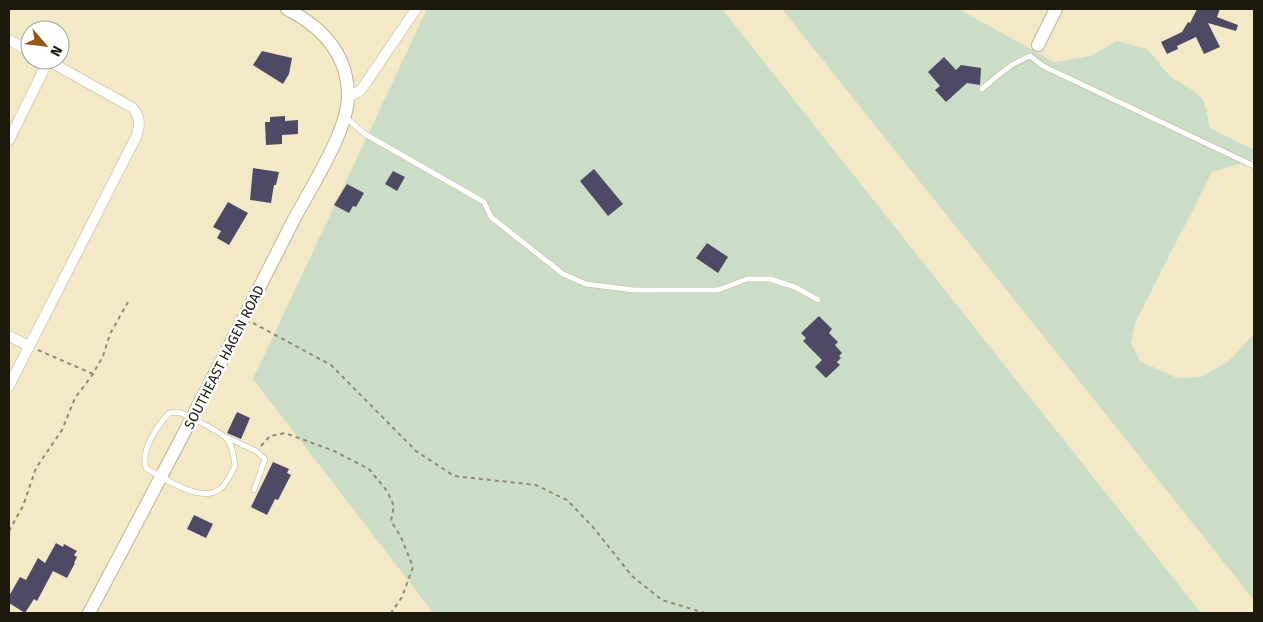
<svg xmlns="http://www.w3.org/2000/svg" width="1263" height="622" viewBox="0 0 1263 622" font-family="'Fira Sans',sans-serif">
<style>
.green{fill:#cbddc6}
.building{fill:#4e4965}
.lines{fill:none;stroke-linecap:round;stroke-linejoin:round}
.service-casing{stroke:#beb392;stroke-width:6}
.minor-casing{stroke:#beb392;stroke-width:11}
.tertiary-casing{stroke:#beb392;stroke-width:14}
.path{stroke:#908870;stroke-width:2;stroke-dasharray:4 4;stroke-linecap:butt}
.service{stroke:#fff;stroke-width:5}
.minor{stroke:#fff;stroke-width:10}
.tertiary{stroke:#fff;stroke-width:12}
.labels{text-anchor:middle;stroke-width:5;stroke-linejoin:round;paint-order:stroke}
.street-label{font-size:14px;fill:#1c180c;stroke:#fff}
</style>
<rect width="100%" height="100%" fill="#f4e9c7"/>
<!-- green -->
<g class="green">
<polygon points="427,9 722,9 1201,613 432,613 431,610 253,379"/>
<polygon points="782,9 959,9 1054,62 1091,56 1117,41 1147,49 1171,77 1194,91 1204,101 1210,128 1254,150 1253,160 1212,172 1135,323 1131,343 1140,361 1177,378 1201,377 1229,361 1254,334 1254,600"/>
</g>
<!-- building -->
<g class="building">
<polygon points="1197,9 1220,9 1217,17 1238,25 1236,31 1208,23 1220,47 1204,54 1196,37 1177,46 1178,49 1167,54 1161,42 1182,32 1188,22 1190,23"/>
<polygon points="262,51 292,58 289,74 283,84 253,65"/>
<polygon points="944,57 956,70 961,65 981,68 980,85 967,83 946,102 935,90 940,86 928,72"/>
<polygon points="285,116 285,121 298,120 298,134 282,135 282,144 266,145 265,122 270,122 270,117"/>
<polygon points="253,168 279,172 276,185 274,185 271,203 250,200"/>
<polygon points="594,169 623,204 608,216 580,181"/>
<polygon points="393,171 405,177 397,191 385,184"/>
<polygon points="347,184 364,193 356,207 353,206 349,213 334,205"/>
<polygon points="228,202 248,213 229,245 217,238 221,231 213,227"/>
<polygon points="707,243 728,257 718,273 696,258"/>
<polygon points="819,316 832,329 829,333 838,342 835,345 842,353 839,356 841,358 837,362 840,365 826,378 815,367 822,360 803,341 806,338 801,333"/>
<polygon points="237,412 250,418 241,439 227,433"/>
<polygon points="273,462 289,469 287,473 291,475 278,500 275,499 267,515 251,507"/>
<polygon points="194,515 213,524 206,538 187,529"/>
<polygon points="56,543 63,547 64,544 77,551 74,555 77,557 74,563 75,563 67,578 53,571 37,601 34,599 25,613 9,603 9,596 20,577 26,580 38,558 45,563"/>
</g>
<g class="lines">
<defs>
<g id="service">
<path d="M982 89C997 76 1011 63 1030 56L1043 66 1254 166"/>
<polyline points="345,117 365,134 484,202 491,217 563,274 586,284 634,290 718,290 747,279 770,279 795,287 818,300"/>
<path d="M177 412C186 414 223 433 228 440 233 447 234 458 235 466 231 473 227 484 220 489 202 504 163 478 146 468 140 449 157 427 169 413Z"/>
<polyline points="228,438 256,451 265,459 254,490"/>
</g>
<g id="minor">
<polyline points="9,40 30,51"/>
<polyline points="348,97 361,90 416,9"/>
<polyline points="9,140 48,61"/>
<polyline points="9,336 29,346"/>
<path d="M9 386 137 135C140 123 140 118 133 108L47 60"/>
</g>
<g id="tertiary">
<polyline points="1038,45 1056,9"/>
<path d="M89 613C157 485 225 356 290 227 307 193 348 133 348 96 348 54 322 27 287 9"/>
</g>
</defs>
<!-- service casing -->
<use href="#service" class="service-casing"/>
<!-- minor casing -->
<use href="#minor" class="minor-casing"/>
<!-- tertiary casing -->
<use href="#tertiary" class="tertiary-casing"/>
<!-- path -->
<g class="path">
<polyline points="253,323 331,365 416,451 454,476 536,485 567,500 593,527 632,576 662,600 705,613"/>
<polyline points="38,350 93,374"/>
<polyline points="261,446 270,436 285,433 334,451 369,469 387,491 394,506 391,521 401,537 413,567 402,597 391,613"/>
<polyline points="9,531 23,506 36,468 62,430 75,398 93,374 103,356 110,334 128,302"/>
</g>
<!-- service -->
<use href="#service" class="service"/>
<!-- minor -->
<use href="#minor" class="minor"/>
<!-- tertiary -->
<use href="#tertiary" class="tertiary"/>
</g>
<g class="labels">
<!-- street labels -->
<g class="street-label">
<text transform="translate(224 357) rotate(-63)" y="5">SOUTHEAST HAGEN ROAD</text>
</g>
</g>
<!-- border -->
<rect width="1263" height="622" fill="none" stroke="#1c180c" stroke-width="20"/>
<!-- north arrow -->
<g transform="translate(45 45) rotate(118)"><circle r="24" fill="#ffffff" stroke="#a4a39e"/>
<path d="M0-4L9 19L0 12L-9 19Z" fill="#935916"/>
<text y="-8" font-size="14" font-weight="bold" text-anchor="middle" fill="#1c180c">N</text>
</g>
</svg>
